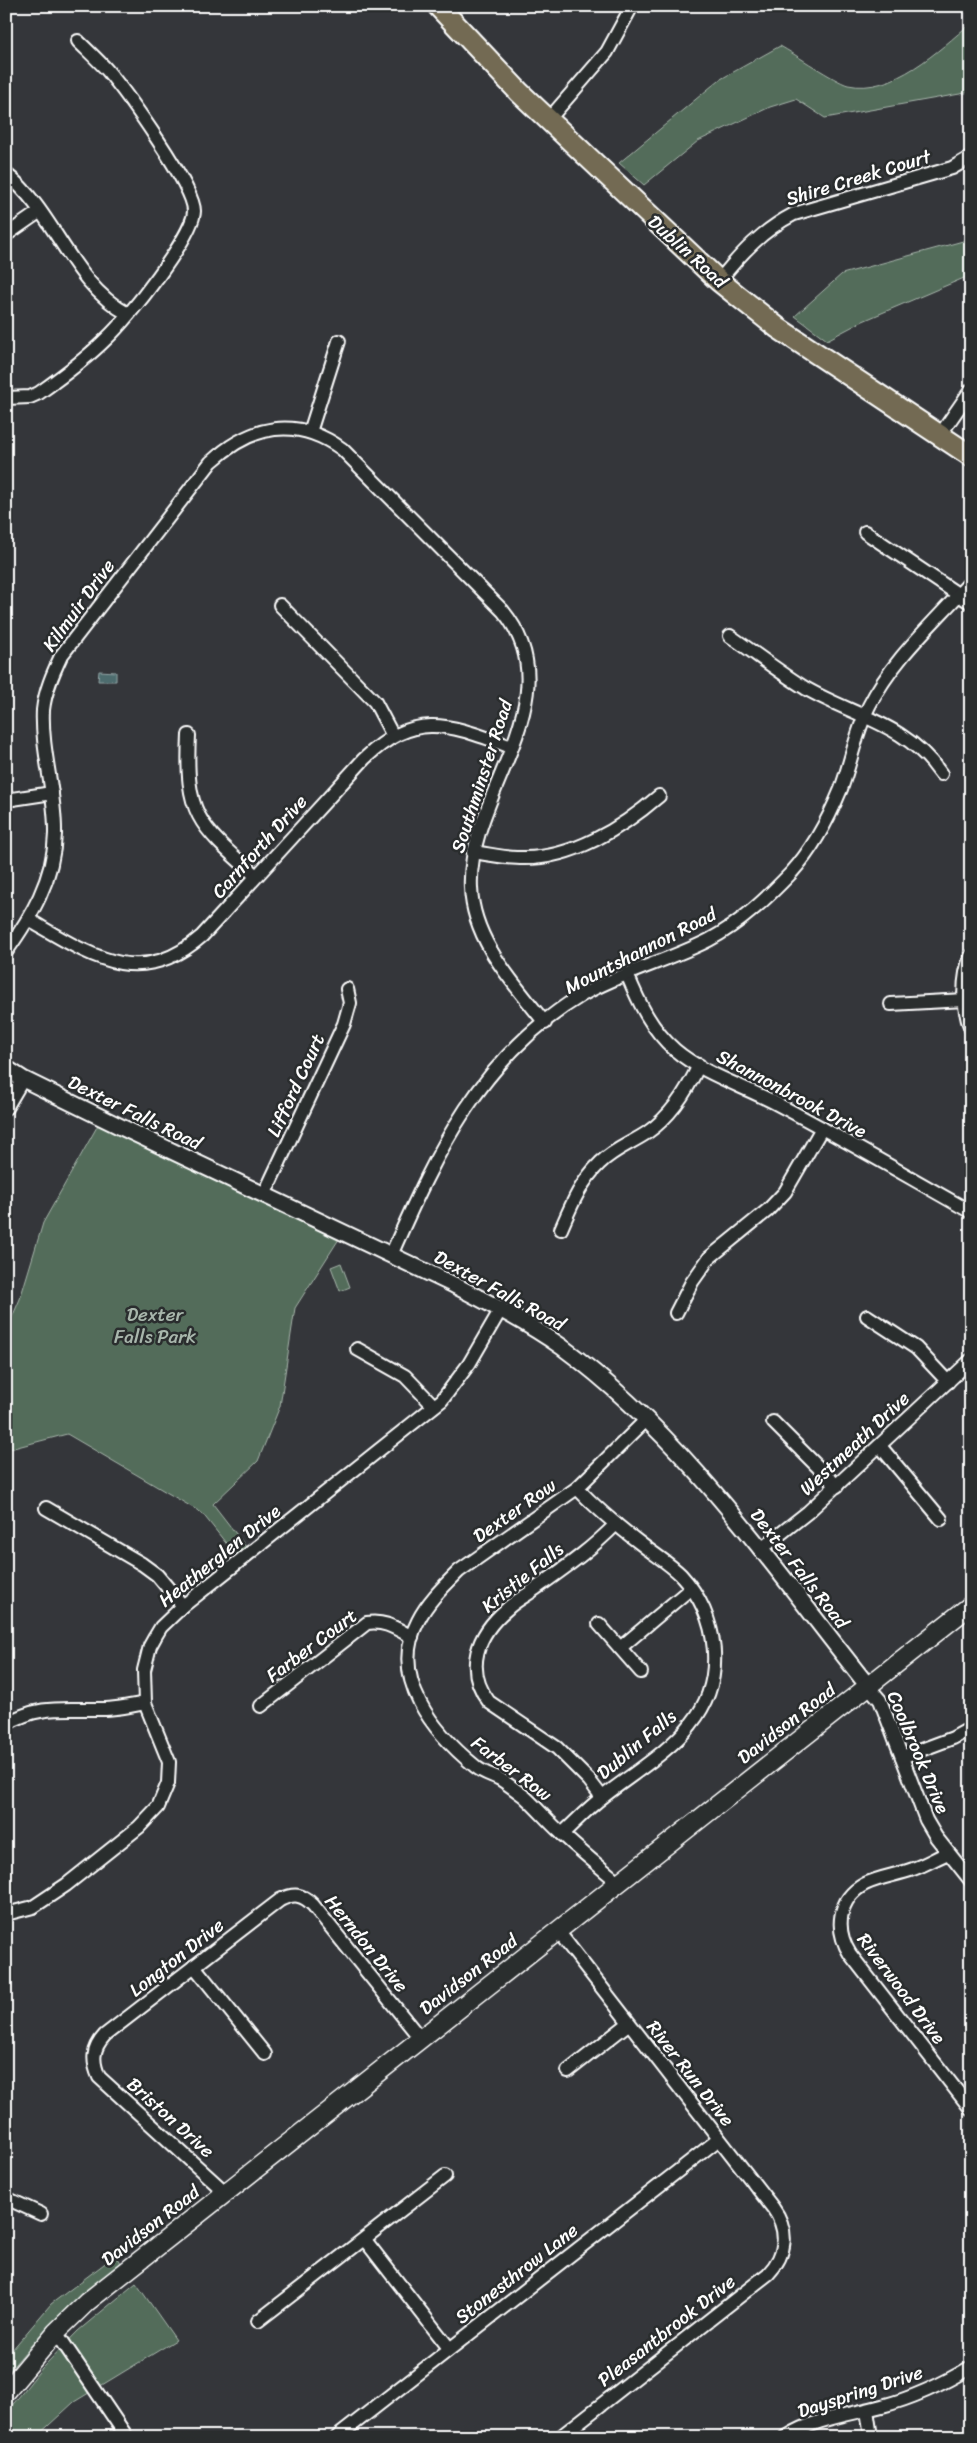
<svg xmlns="http://www.w3.org/2000/svg" width="977" height="2443" viewBox="0 0 977 2443" font-family="Sriracha,sans-serif">
<style>
.green{fill:#526c5a;stroke:#a8b6ac}
.water{fill:#4d6c6e;stroke:#94a7a8}
.lines{fill:none;stroke-linecap:round;stroke-linejoin:round}
.minor-casing{stroke:#fff;stroke-width:16}
.tertiary-casing{stroke:#fff;stroke-width:19}
.secondary-casing{stroke:#fff;stroke-width:21}
.primary-casing{stroke:#fff;stroke-width:24}
.minor{stroke:#2a2d2e;stroke-width:12}
.tertiary{stroke:#2a2d2e;stroke-width:15}
.secondary{stroke:#2a2d2e;stroke-width:18}
.primary{stroke:#736b52;stroke-width:20}
.labels{text-anchor:middle;stroke-width:5;stroke-linejoin:round;paint-order:stroke}
.street-label{font-size:19px;fill:#fff;stroke:#2a2d2e}
.park-label{font-size:19px;fill:#a8b6ac;stroke:#2a2d2e}
</style>
<rect width="100%" height="100%" fill="#34363a"/>
<filter id="ink" filterUnits="userSpaceOnUse"><feTurbulence type="fractalNoise" baseFrequency=".02" numOctaves="2"/><feDisplacementMap in="SourceGraphic" scale="10" xChannelSelector="R" yChannelSelector="G"/><feConvolveMatrix kernelMatrix="1 2 1 2 8 2 1 2 1" color-interpolation-filters="sRGB"/></filter>
<g filter="url(#ink)">
<!-- green -->
<g class="green">
<path d="M971 23V92L825 118 796 99 770 107 698 141 644 185 619 163 719 80 780 46C795 54 834 81 848 85 893 95 939 50 971 23Z"/>
<polygon points="971,237 971,275 863,321 827,340 795,316 842,274 963,241"/>
<polygon points="98,1125 339,1239 295,1308 280,1406 258,1461 213,1504 247,1548 237,1557 202,1513 67,1434 6,1450 6,1331 20,1299 43,1223"/>
<polygon points="341,1263 350,1287 340,1291 331,1267"/>
<path d="M116 2255 121 2263C76 2299 43 2329 6 2375V2357L51 2304Z"/>
<polygon points="136,2283 176,2340 74,2402 36,2437 6,2437 6,2413 42,2368 78,2331"/>
</g>
<!-- water -->
<polygon class="water" points="99,671 116,672 116,681 98,681"/>
<g class="lines">
<defs>
<g id="minor">
<polyline points="549,119 607,52 632,6"/>
<path d="M6 174C55 211 70 283 128 314"/>
<polyline points="6,235 39,212"/>
<path d="M719 281C741 253 763 230 794 214L952 168 971 157"/>
<path d="M6 398 30 397 39 393C63 376 87 358 107 338 127 320 194 235 194 211 194 186 126 93 107 70 98 60 87 50 78 41"/>
<polyline points="310,432 339,341"/>
<polyline points="940,435 971,390"/>
<polyline points="865,532 971,603"/>
<polyline points="280,605 375,702 393,736"/>
<path d="M730 636C755 653 779 672 805 688 855 717 906 723 941 774"/>
<path d="M189 735C185 815 198 825 256 876"/>
<polyline points="6,800 52,793"/>
<path d="M473 852C489 854 504 858 520 858 571 860 622 828 659 796"/>
<path d="M29 920C90 955 139 991 202 936L364 759C417 709 450 725 512 747"/>
<path d="M6 952C31 917 54 879 55 834 56 793 41 752 43 710 45 691 53 673 61 656L211 462C251 425 296 416 342 449L503 611C575 699 466 794 471 888 473 941 514 983 545 1023"/>
<path d="M971 956C962 977 962 1008 971 1029"/>
<path d="M627 974C639 1003 651 1029 675 1050 703 1074 746 1087 779 1105 844 1139 907 1176 971 1212"/>
<polyline points="891,1004 965,1000"/>
<polyline points="6,1108 23,1079"/>
<polyline points="264,1195 344,1024 350,1003 347,989"/>
<path d="M561 1229C571 1206 581 1181 600 1163 614 1149 632 1143 648 1132 671 1116 687 1091 699 1065"/>
<path d="M391 1255C437 1151 481 1056 582 995 622 972 668 961 709 940 741 923 767 898 791 873 812 850 829 818 841 789 851 762 856 732 869 706 893 658 936 621 971 581"/>
<polyline points="676,1313 692,1282 709,1258 768,1210 785,1192 822,1128"/>
<polyline points="867,1316 916,1348 948,1382"/>
<polyline points="357,1349 405,1376 434,1406"/>
<polyline points="773,1422 837,1486"/>
<polyline points="880,1446 941,1519"/>
<polyline points="46,1508 142,1564 157,1575 183,1606"/>
<polyline points="760,1550 808,1512 971,1360"/>
<polyline points="599,1624 641,1672"/>
<polyline points="620,1648 690,1589"/>
<polyline points="868,1686 880,1700 926,1820 936,1837 971,1881"/>
<path d="M261 1706 367 1623C385 1620 397 1629 412 1637"/>
<path d="M6 1724C40 1704 64 1710 102 1709 116 1709 130 1706 145 1703"/>
<polyline points="902,1757 953,1738 971,1728"/>
<path d="M602 1797 589 1780 557 1748 489 1702C464 1669 477 1634 507 1609 515 1601 526 1596 535 1589 563 1569 592 1549 616 1524"/>
<path d="M562 1834C576 1821 589 1807 604 1796 632 1774 670 1751 691 1724 727 1680 719 1616 681 1575 671 1565 657 1556 645 1547 621 1529 598 1510 577 1488"/>
<path d="M948 1853C936 1858 925 1865 913 1869 897 1875 879 1877 865 1884 837 1899 835 1930 850 1954L971 2109"/>
<path d="M618 1882C599 1866 579 1850 560 1832 548 1821 537 1808 525 1797 517 1791 508 1784 500 1779 492 1775 483 1773 476 1767 434 1733 388 1678 418 1621 428 1601 444 1586 459 1571L577 1488 647 1419"/>
<polyline points="6,1914 33,1907 66,1885 139,1827 158,1807 168,1783 169,1762 145,1703 144,1670 150,1646 155,1637 161,1627 183,1606 442,1400 469,1364 501,1309"/>
<path d="M557 1930 773 2208C789 2230 787 2254 768 2274L560 2437"/>
<polyline points="194,1966 265,2054"/>
<polyline points="568,2071 628,2024"/>
<path d="M226 2193 99 2077C92 2061 92 2049 105 2035L280 1900C294 1893 302 1894 313 1905L420 2038"/>
<polyline points="6,2198 41,2214"/>
<polyline points="365,2240 449,2348"/>
<polyline points="258,2321 445,2176"/>
<polyline points="56,2332 127,2437"/>
<polyline points="867,2410 871,2437"/>
<polyline points="337,2437 719,2139"/>
<path d="M786 2437C816 2418 849 2415 882 2406 913 2398 943 2384 971 2367"/>
</g>
<path id="tertiary" d="M6 1068 23 1079 119 1126 454 1285C491 1304 528 1323 562 1347 686 1438 773 1567 868 1686"/>
<polyline id="secondary" points="6,2392 56,2332 87,2302 971,1605"/>
<polyline id="primary" points="438,6 519,92 719,281 778,328 971,456"/>
</defs>
<!-- minor casing -->
<use href="#minor" class="minor-casing"/>
<!-- tertiary casing -->
<use href="#tertiary" class="tertiary-casing"/>
<!-- secondary casing -->
<use href="#secondary" class="secondary-casing"/>
<!-- primary casing -->
<use href="#primary" class="primary-casing"/>
<!-- minor -->
<use href="#minor" class="minor"/>
<!-- tertiary -->
<use href="#tertiary" class="tertiary"/>
<!-- secondary -->
<use href="#secondary" class="secondary"/>
<!-- primary -->
<use href="#primary" class="primary"/>
</g>
</g>
<g class="labels">
<!-- street labels -->
<g class="street-label">
<text transform="translate(858 177) rotate(-17)" y="7">Shire Creek Court</text>
<text transform="translate(688 251) rotate(42)" y="7">Dublin Road</text>
<text transform="translate(78 605) rotate(-54)" y="7">Kilmuir Drive</text>
<text transform="translate(481 776) rotate(-72)" y="7">Southminster Road</text>
<text transform="translate(259 846) rotate(-48)" y="7">Carnforth Drive</text>
<text transform="translate(640 950) rotate(-27)" y="7">Mountshannon Road</text>
<text transform="translate(295 1085) rotate(-65)" y="7">Lifford Court</text>
<text transform="translate(792 1093) rotate(28)" y="7">Shannonbrook Drive</text>
<text transform="translate(135 1112) rotate(26)" y="7">Dexter Falls Road</text>
<text transform="translate(500 1290) rotate(29)" y="7">Dexter Falls Road</text>
<text transform="translate(854 1443) rotate(-43)" y="7">Westmeath Drive</text>
<text transform="translate(514 1510) rotate(-35)" y="7">Dexter Row</text>
<text transform="translate(219 1555) rotate(-39)" y="7">Heatherglen Drive</text>
<text transform="translate(800 1568) rotate(52)" y="7">Dexter Falls Road</text>
<text transform="translate(522 1577) rotate(-39)" y="7">Kristie Falls</text>
<text transform="translate(311 1645) rotate(-37)" y="7">Farber Court</text>
<text transform="translate(786 1723) rotate(-38)" y="7">Davidson Road</text>
<text transform="translate(636 1744) rotate(-40)" y="7">Dublin Falls</text>
<text transform="translate(919 1752) rotate(67)" y="7">Coolbrook Drive</text>
<text transform="translate(512 1768) rotate(37)" y="7">Farber Row</text>
<text transform="translate(367 1943) rotate(51)" y="7">Herndon Drive</text>
<text transform="translate(176 1957) rotate(-38)" y="7">Longton Drive</text>
<text transform="translate(468 1974) rotate(-38)" y="7">Davidson Road</text>
<text transform="translate(902 1988) rotate(53)" y="7">Riverwood Drive</text>
<text transform="translate(691 2073) rotate(52)" y="7">River Run Drive</text>
<text transform="translate(171 2117) rotate(42)" y="7">Briston Drive</text>
<text transform="translate(150 2225) rotate(-38)" y="7">Davidson Road</text>
<text transform="translate(516 2273) rotate(-38)" y="7">Stonesthrow Lane</text>
<text transform="translate(666 2330) rotate(-38)" y="7">Pleasantbrook Drive</text>
<text transform="translate(860 2391) rotate(-18)" y="7">Dayspring Drive</text>
</g>
<!-- park labels -->
<g class="park-label">
<text x="155" y="1321">Dexter<tspan x="155" dy="22">Falls Park</tspan></text>
</g>
</g>
<!-- margin -->
<rect width="977" height="2443" fill="none" stroke="#2a2d2e" stroke-width="25"/>
<rect x="12" y="12" width="952" height="2418" fill="none" stroke="#fff" stroke-width="2" filter="url(#ink)"/>
</svg>
